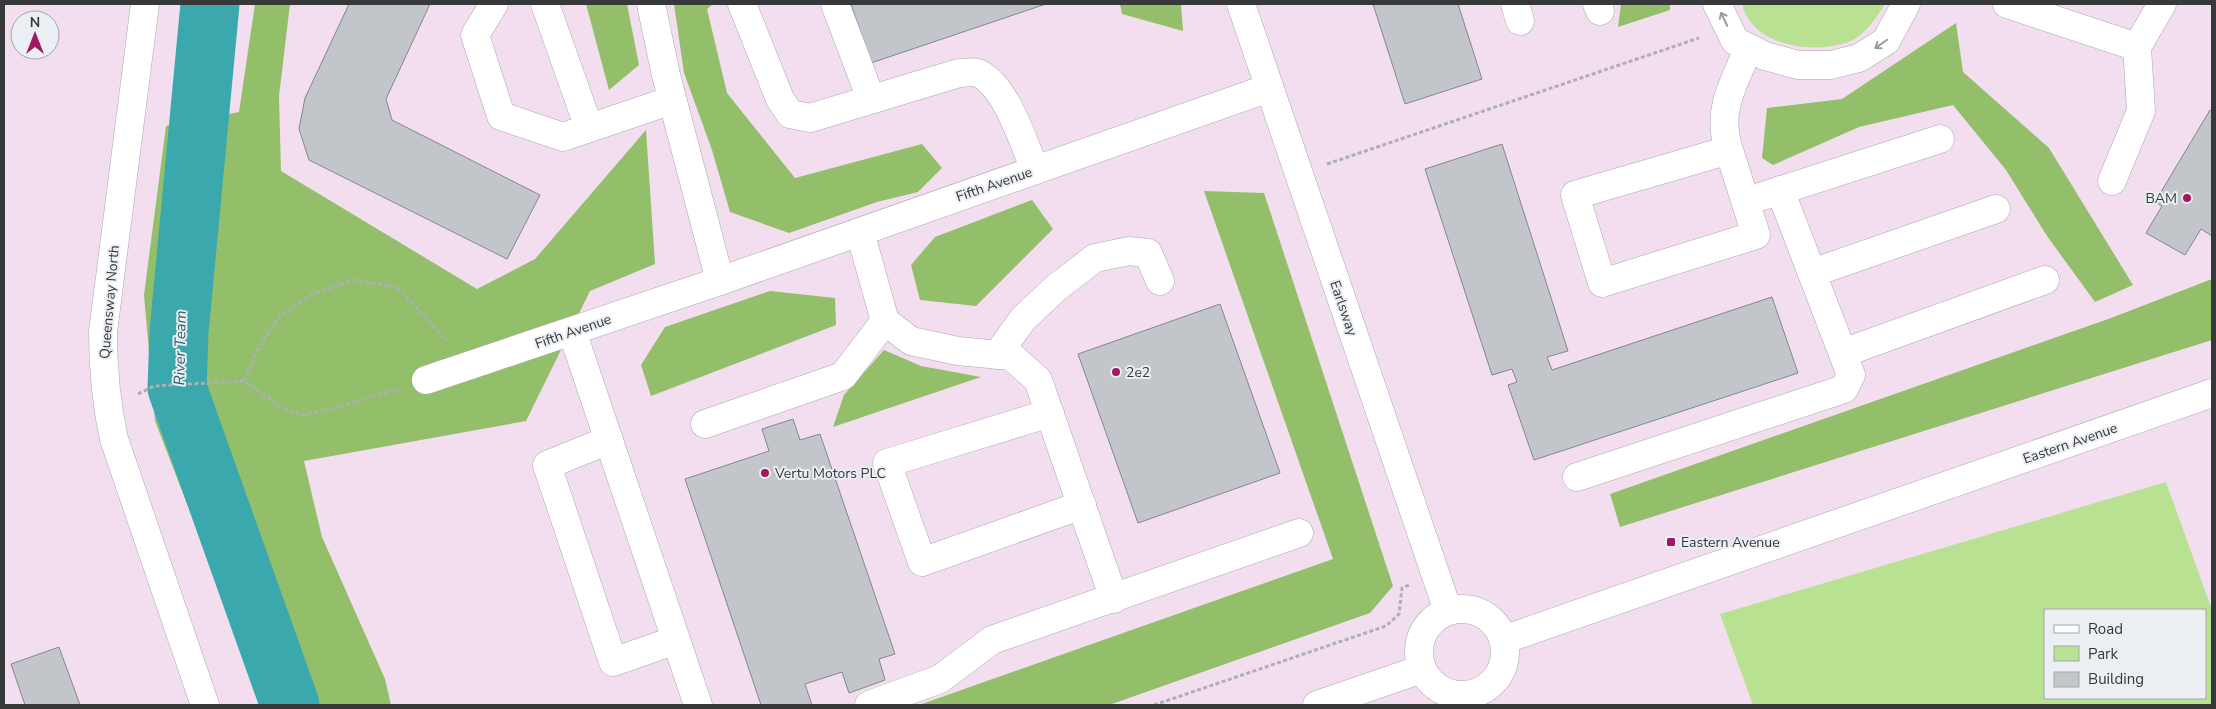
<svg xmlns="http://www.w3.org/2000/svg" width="2216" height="709" viewBox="0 0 2216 709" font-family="'Nunito Sans',sans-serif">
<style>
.industrial{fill:#f2deee;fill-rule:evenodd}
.green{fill:#b8e192;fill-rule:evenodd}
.forest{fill:#93bf6b}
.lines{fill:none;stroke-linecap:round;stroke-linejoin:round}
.river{stroke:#3ba8ae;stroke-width:59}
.building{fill:#c2c6cb;stroke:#84878c}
.minor-casing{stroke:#a6aaae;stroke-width:29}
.path{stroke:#acafb3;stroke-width:3;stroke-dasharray:4 2.5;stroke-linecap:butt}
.minor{stroke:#fff;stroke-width:28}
.oneway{stroke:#9a9c9c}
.poi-dot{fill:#a01764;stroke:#ebeff4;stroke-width:2}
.labels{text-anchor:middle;stroke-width:4;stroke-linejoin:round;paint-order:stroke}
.street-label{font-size:14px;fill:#36383a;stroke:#ebeff4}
.poi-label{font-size:14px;fill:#36383a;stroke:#ebeff4;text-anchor:start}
.water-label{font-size:15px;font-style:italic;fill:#256064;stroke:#ebeff4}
</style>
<rect width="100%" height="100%" fill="#ebeff4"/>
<!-- industrial -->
<path class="industrial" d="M4 4H2212V705H4ZM20 20H50V50H20ZM2045 610H2205V698H2045Z"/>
<!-- green -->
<g class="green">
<path d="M1742 4H1885C1876 18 1865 36 1848 42 1813 55 1752 46 1742 4Z"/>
<path d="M2166 482 2212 610V705H1753L1720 614ZM2045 610H2205V698H2045Z"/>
</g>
<!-- forest -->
<g class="forest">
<polygon points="255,4 290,4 279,96 281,171 477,289 535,259 646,130 655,264 590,291 526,421 304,461 322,537 385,679 391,705 265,705 155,421 144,295 166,126 239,112"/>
<polygon points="586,4 627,4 639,65 609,90"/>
<polygon points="674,4 713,4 707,9 727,93 795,178 922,144 942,168 918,192 877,202 789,233 730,212 712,150 684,73"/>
<polygon points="1120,4 1181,4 1183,31 1122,14"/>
<polygon points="1621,4 1670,4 1670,10 1618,27"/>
<polygon points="1956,23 1963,72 2049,148 2133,285 2095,302 2047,236 2006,170 1953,105 1859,127 1773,165 1762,158 1767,108 1842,99"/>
<polygon points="1204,191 1264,193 1393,586 1370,613 1109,705 919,705 1333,559"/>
<polygon points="1032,200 1053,229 976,306 920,300 911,265 935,237"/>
<polygon points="2212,279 2212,340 1620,527 1610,494 2111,318"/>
<polygon points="770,291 835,298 836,325 651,396 641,365 665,327"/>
<polygon points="884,350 921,366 981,377 833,427 844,395"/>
</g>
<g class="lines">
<!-- river -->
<polyline class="river" points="210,4 179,332 177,388 290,705"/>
</g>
<!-- building -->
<g class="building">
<polygon points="349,4 430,4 386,99 392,120 540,195 507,259 309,160 299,129 305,98"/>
<polygon points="851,4 1046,4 871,63"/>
<polygon points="1373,4 1458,4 1482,79 1405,104"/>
<polygon points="2210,110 2212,111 2212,236 2201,229 2185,255 2146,233 2162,206 2155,202"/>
<polygon points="1502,144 1568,351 1547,357 1552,370 1772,297 1798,373 1534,460 1508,385 1517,382 1512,369 1492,375 1425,169"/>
<polygon points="1220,304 1280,473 1138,523 1078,354"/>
<polygon points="793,419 800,440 820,434 895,654 879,659 885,680 849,693 842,672 805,684 812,705 761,705 685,479 769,451 762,429"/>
<polygon points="59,647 80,705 25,705 11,664"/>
</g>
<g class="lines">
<defs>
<g id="minor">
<path d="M145 4 103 332C103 369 106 403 114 439L205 705"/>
<polyline points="494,4 475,35 501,116 563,137 672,100"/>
<polyline points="545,4 589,128"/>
<polyline points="651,4 666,75 720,281"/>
<path d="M742 4 780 99 790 114 810 118 959 73C965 73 973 71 978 73 1006 85 1024 144 1035 170"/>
<polyline points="835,4 871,99"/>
<polyline points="1241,4 1448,611"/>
<polyline points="1515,4 1520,21"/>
<polyline points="1597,4 1600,11"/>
<polyline points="1717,4 1735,41 1765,56 1798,65 1831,65 1859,58 1886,41 1906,4"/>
<polyline points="2007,4 2137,47"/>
<path d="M1729 150 1575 195 1602 283 1756 235 1729 150C1716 111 1733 84 1749 48"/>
<polyline points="2112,181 2141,111 2137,47 2162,4"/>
<polyline points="1763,196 1940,139"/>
<polyline points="1812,273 1996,209"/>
<polyline points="885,321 911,341 958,351 1011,356 1038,380 1114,599"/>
<polyline points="572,331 698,705"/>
<polyline points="1843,353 2045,280"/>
<polyline points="997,355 1023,319 1057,287 1095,258 1129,251 1148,253 1160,281"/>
<polyline points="426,380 720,281 1269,88"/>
<polyline points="1050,413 887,463 922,562 1082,505"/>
<polyline points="705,424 843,376 885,321 860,232"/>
<polyline points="609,440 547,465 613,662 676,640"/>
<polyline points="1577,477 1844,389 1851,375 1780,190"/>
<circle cx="1462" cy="652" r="43"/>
<polyline points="1503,640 2212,393"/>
<polyline points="869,705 940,679 992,640 1299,533"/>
<polyline points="1317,705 1422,669"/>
</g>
</defs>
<!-- minor casing -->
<use href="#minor" class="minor-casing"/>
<!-- path -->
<g class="path">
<polyline points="1327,164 1699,38"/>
<polyline points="244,381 258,349 279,317 313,294 353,280 397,287 447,341"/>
<polyline points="138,394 154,386 244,381 285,409 304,415 336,408 398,389"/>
<polyline points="1154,705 1386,626 1399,614 1402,588 1409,585"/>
</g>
<!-- minor -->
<use href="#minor" class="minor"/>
</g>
<!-- one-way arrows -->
<defs><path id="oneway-shaft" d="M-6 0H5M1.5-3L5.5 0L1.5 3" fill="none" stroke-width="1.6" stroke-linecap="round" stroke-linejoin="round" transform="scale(1.25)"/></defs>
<g class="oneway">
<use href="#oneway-shaft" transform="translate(1724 19) rotate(-115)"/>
<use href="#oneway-shaft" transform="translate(1881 44) rotate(145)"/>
</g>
<!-- markers -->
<g class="poi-dot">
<circle cx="2187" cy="198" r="5"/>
<circle cx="1116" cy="372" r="5"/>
<circle cx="765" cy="473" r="5"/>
<rect x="1666" y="537" width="10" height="10" rx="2.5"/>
</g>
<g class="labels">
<!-- street labels -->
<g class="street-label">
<text transform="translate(994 184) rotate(-19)" y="5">Fifth Avenue</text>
<text transform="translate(109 302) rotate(-85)" y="5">Queensway North</text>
<text transform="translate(1344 308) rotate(71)" y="5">Earlsway</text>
<text transform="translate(573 331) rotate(-19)" y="5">Fifth Avenue</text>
<text transform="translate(2070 443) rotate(-19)" y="5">Eastern Avenue</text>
</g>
<!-- poi labels -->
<g class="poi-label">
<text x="2177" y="203" text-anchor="end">BAM</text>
<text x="1126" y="377">2e2</text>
<text x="775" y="478">Vertu Motors PLC</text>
<text x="1681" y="547">Eastern Avenue</text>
</g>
<!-- water labels -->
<g class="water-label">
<text transform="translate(180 348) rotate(-89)" y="5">River Team</text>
</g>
</g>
<!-- border -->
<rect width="2216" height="709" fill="none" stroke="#36383a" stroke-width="10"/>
<!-- legend -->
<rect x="2044" y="609" width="162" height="90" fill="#ebeff4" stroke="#a3a6aa"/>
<rect x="2054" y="625" width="25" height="8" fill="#ffffff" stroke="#a3a6aa"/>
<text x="2088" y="634" font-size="15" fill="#36383a">Road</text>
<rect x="2054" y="646" width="25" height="15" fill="#b8e192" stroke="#a3a6aa"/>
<text x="2088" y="659" font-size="15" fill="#36383a">Park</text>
<rect x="2054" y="672" width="25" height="15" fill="#c2c6cb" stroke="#a3a6aa"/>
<text x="2088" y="684" font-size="15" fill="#36383a">Building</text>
<!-- north arrow -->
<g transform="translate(35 35)"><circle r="24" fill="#ebeff4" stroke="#a3a6aa"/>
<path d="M0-4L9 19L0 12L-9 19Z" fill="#a01764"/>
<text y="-8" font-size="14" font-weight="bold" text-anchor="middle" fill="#36383a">N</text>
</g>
</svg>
